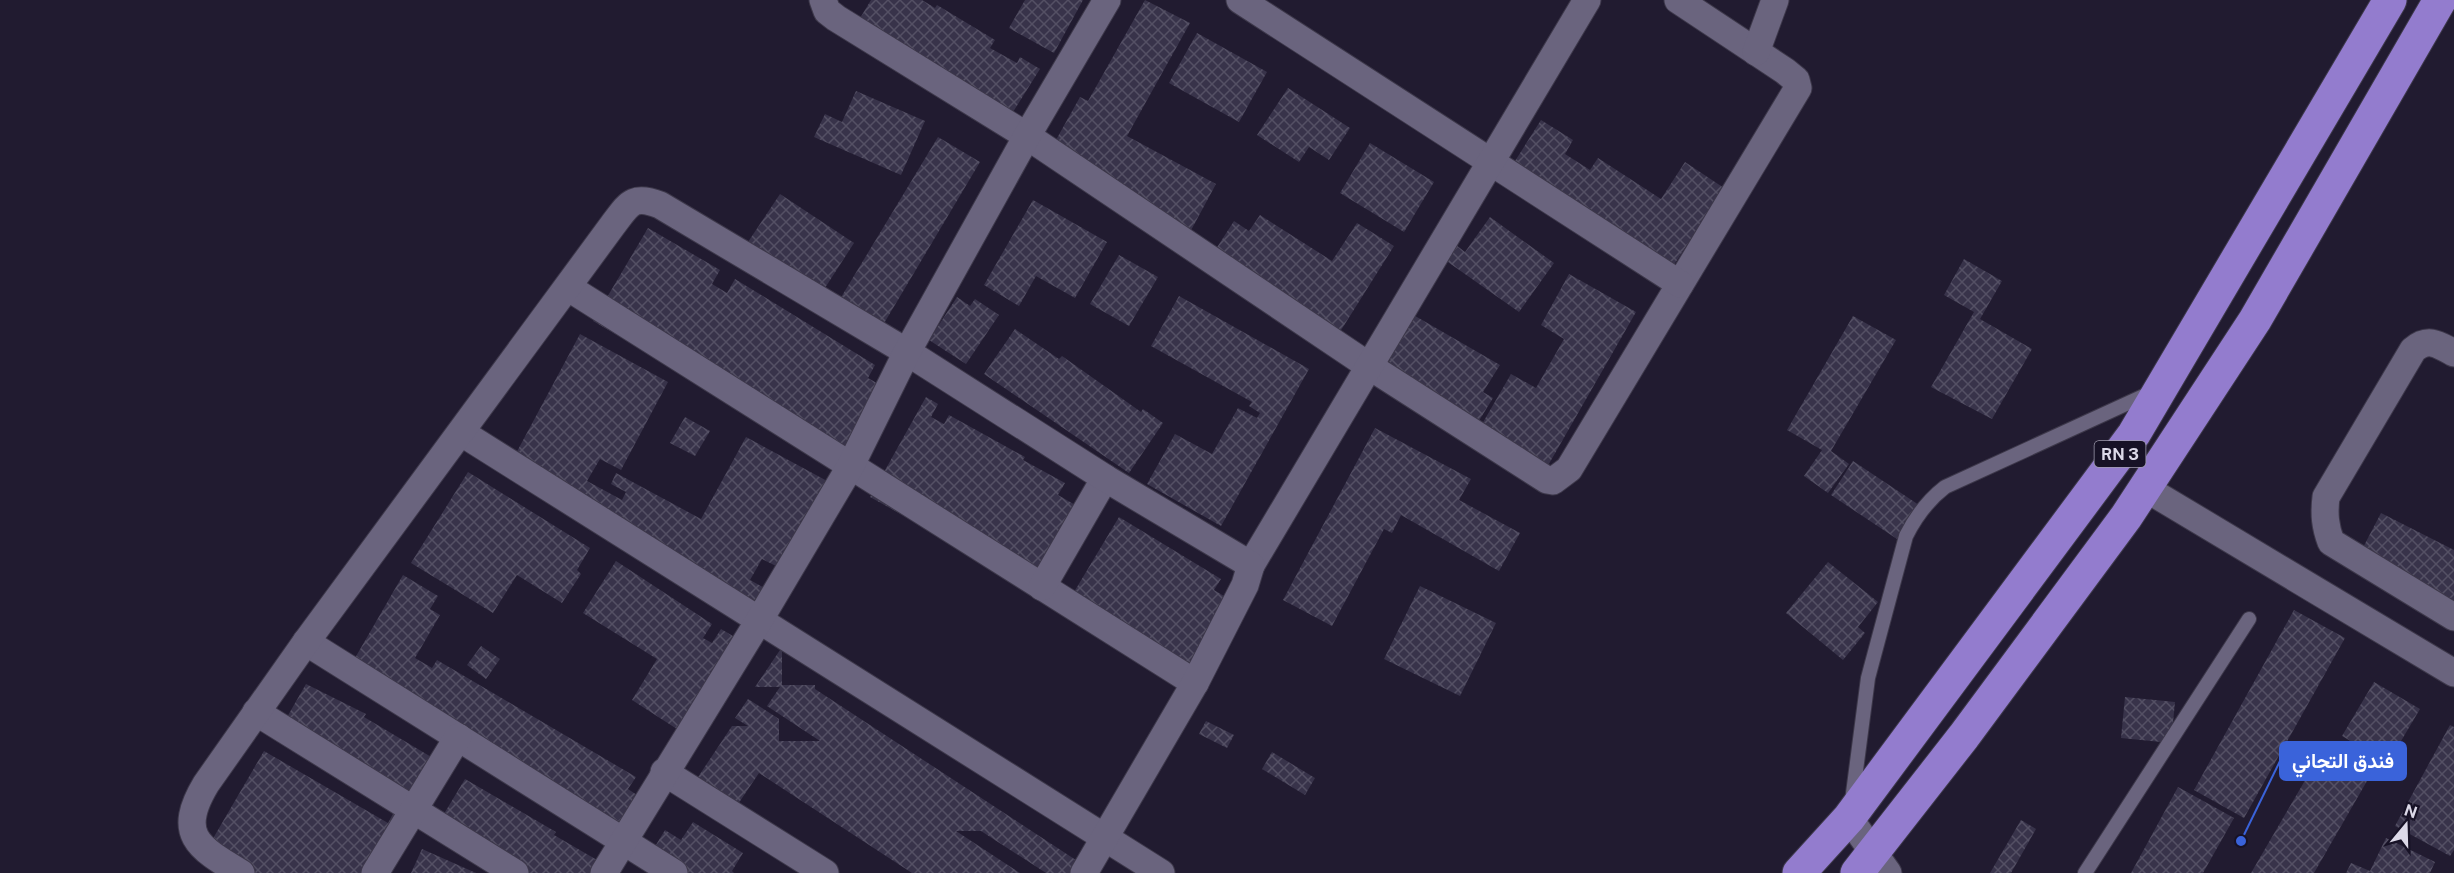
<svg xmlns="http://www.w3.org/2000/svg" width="2454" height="873" viewBox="0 0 2454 873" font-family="'Public Sans',Vazirmatn,sans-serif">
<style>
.building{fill:url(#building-cross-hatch)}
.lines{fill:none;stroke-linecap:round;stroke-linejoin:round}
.lane-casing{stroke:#3d384a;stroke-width:16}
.street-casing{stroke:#3d384a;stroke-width:29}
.highway-casing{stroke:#3d384a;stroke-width:35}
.lane{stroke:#6a647e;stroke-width:14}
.street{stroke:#6a647e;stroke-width:27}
.highway{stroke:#937cce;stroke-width:33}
.labels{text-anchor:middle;stroke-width:4.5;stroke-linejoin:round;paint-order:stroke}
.shield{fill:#171226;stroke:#a19dae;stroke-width:1.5}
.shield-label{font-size:16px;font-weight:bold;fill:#dcd9e8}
.leader{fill:none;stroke:#3a63da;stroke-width:2}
.callout-dot{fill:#3a63da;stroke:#171226;stroke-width:2}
.callout{fill:#3a63da;stroke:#3a63da;stroke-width:2}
.callout-label{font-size:20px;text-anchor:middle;font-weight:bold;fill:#fff}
</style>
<defs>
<pattern id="building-cross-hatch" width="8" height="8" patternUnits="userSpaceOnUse" patternTransform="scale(1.5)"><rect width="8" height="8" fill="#38334a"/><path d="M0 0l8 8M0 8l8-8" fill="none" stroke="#545064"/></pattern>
</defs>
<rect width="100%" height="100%" fill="#211b30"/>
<!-- building -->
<g class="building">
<polygon points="871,0 922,0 935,8 937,5 995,40 990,48 1017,63 1020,57 1040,69 1008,120 854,28"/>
<polygon points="1025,0 1083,0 1054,53 1009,28"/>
<polygon points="1145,0 1190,23 1127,136 1216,184 1189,234 1047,156 1080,97 1088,101"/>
<polygon points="1197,33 1267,72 1239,122 1169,83"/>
<polygon points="1288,88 1350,128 1329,160 1309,147 1299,162 1257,135"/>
<polygon points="856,91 925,121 901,175 814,137 825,114 842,122"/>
<polygon points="1541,120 1573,140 1565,154 1590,170 1598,158 1661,199 1685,162 1724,188 1668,274 1508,172"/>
<polygon points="938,137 980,162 883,325 840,299"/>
<polygon points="1370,143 1434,182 1404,232 1340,193"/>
<polygon points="780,194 854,243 823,291 748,242"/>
<polygon points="1033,200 1107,242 1075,298 1036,276 1019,306 984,285"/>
<polygon points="1260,215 1332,261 1357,223 1394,246 1338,335 1212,255 1234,221 1249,231"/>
<polygon points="1490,217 1554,263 1519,312 1445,260 1456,245 1465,252"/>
<polygon points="648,228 720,270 712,284 727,293 735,279 875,365 868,378 889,390 842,466 593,321"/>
<polygon points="1119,255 1158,277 1129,326 1090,304"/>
<polygon points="1964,259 2002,281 1980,319 2032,349 1992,419 1931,387 1974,312 1944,295"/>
<polygon points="1569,274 1636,312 1546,469 1478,431 1511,374 1536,388 1564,339 1541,325"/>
<polygon points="1179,296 1309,369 1221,526 1147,484 1175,434 1212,454 1238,408 1257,418 1260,413 1249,406 1252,402 1151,346"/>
<polygon points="957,297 970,306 975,299 999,315 966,364 929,340"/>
<polygon points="1410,313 1500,365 1483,392 1493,398 1477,424 1379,365"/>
<polygon points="1853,316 1896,340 1831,451 1849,464 1828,493 1804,476 1822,450 1787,430"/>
<polygon points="1015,329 1059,359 1062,356 1141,412 1143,409 1163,423 1129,473 984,374"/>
<polygon points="580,334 668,382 621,470 600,459 587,481 622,500 626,492 611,484 616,473 701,519 746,437 829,482 782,569 762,559 750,580 768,590 756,610 507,470"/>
<polygon points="926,397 938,404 931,417 944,424 949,415 1025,457 1023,460 1065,483 1058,495 1077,506 1032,587 870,497"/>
<polygon points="685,417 710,431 695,456 670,443"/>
<polygon points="1375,428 1471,479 1459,500 1520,533 1499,571 1401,515 1392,533 1384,529 1332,626 1283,600"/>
<polygon points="1853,461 1922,507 1900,541 1831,495"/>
<polygon points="468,472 590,548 577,570 581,574 562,603 517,575 493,613 411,563"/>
<polygon points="2381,513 2454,550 2454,609 2357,559"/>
<polygon points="1119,517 1221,579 1214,590 1232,601 1182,683 1062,612"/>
<polygon points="616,561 712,624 703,638 712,643 721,629 738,639 680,731 632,700 657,659 583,613"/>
<polygon points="1828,562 1878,602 1858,627 1865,633 1843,660 1786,613"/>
<polygon points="403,575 438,596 430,609 440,615 415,658 432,668 437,660 636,777 628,789 637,795 614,834 344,677"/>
<polygon points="1420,586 1496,623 1460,696 1384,659"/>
<polygon points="2294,610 2345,638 2244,818 2194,790"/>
<polygon points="481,646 500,659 486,679 467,665"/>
<polygon points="782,647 782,685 815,685 815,689 1085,866 1080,873 1046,873 981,831 956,831 1020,873 912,873 759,773 730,816 690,789 732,726 748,726 735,718 748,699 779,719 779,741 820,741 767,706 780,687 755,687"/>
<polygon points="2374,682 2420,709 2388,763 2342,736"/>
<polygon points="306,684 366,714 364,717 438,761 374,873 252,873 208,847 264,751 388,823 396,808 275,738"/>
<polygon points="2125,697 2175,702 2171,743 2121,738"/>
<polygon points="1206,721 1234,735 1227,748 1199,734"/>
<polygon points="2450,725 2454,727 2454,850 2450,856 2395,826"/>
<polygon points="1272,752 1315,778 1305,795 1262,769"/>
<polygon points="2321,753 2367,781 2314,873 2251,873"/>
<polygon points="465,779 556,832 554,835 597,860 590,873 503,873 433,832"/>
<polygon points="2178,787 2234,818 2203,873 2131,873"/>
<polygon points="2021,820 2036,829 2011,873 1990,873"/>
<polygon points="693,822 743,853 732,871 734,873 672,873 648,858 665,830 681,840"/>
<polygon points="2386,838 2435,862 2430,873 2346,873 2351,863 2370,871"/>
<polygon points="422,849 476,873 411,873"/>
</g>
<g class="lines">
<defs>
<g id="lane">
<path d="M1852 801 1868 678 1906 536C1916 516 1927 501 1945 487L2150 393"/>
<polyline points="2085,873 2249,619"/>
</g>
<g id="street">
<polyline points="823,0 827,11 836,18 1027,136 1369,366 1547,480 1553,481 1569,469 1798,88 1796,80 1785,71 1678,0"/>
<polyline points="1240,0 1680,284"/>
<polyline points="1756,52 1775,0"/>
<polyline points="569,288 1195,683"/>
<path d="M2454 353C2438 344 2428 337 2413 350L2326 497C2324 514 2325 526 2331 542L2454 617"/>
<polyline points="462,433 1161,873"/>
<polyline points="2145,488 2454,673"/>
<polyline points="1251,565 1587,0"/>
<polyline points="1042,587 1105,478"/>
<polyline points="306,642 674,873"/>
<polyline points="256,712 515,873"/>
<polyline points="664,772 825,873"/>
<polyline points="1849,818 1888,873"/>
<path d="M241 873C197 847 176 834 206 784L306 642 612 226C629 204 632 194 660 205L907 352 1105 478 1251 565 1245 585 1195 683 1084 873"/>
<polyline points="375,873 458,737"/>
<polyline points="604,873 760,619 850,467 907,352 1027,136 1107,0"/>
</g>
<g id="highway">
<polyline points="1799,873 1849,818 2134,434 2390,0"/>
<polyline points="1857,873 1964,736 2126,517 2255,320 2440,0"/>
</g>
</defs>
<!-- lane casing -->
<use href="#lane" class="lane-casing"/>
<!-- street casing -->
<use href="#street" class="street-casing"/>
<!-- highway casing -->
<use href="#highway" class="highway-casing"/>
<!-- lane -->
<use href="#lane" class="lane"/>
<!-- street -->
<use href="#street" class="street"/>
<!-- highway -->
<use href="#highway" class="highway"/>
</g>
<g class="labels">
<!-- shield labels -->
<rect class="shield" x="2094.5" y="441" width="51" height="26" rx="4.5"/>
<g class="shield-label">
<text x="2120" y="460">RN 3</text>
</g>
</g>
<!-- callouts -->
<path class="leader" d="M2241 841L2280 761"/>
<circle class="callout-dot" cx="2241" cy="841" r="6"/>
<rect class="callout" x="2280" y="742" width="126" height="38" rx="6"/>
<g class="callout-label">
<text x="2343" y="768">فندق التجاني</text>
</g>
<!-- north arrow -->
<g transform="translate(2406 825) rotate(19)" stroke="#171226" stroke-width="4.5" paint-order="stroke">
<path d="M0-4.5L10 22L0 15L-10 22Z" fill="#dcd9e8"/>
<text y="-9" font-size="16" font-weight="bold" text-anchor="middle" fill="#dcd9e8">N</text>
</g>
</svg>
